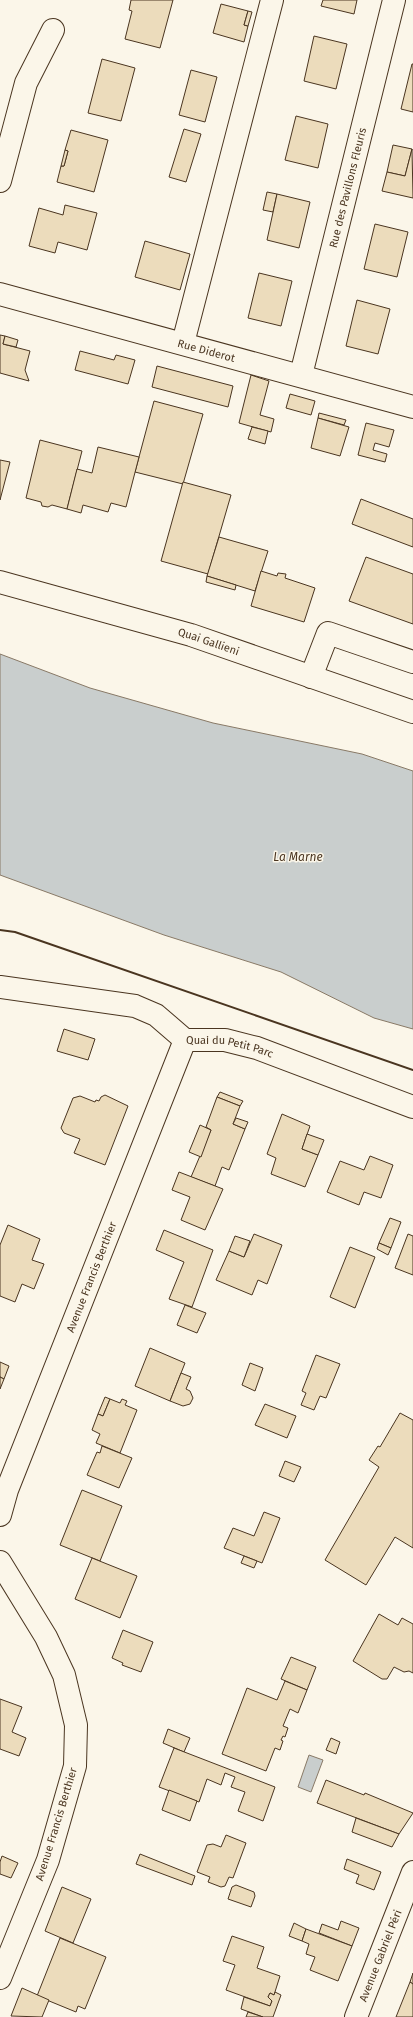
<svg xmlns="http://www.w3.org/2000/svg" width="413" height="2017" viewBox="0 0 413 2017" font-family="'Fira Sans',sans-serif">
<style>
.water{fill:#c9cecd;stroke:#887966}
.building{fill:#ecdcbc;stroke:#4a3520}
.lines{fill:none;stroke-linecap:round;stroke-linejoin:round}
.minor-casing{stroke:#4a3520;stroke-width:24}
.minor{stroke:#fbf6e9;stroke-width:22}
.wall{stroke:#4a3520;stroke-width:2}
.labels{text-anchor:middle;stroke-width:3;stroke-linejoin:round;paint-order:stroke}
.street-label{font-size:11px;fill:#4a3520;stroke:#fbf6e9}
.water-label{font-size:12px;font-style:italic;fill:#4a3520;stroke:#fbf6e9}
</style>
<rect width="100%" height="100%" fill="#fbf6e9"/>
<!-- water -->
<g class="water">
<polygon points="0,654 90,688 213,723 362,754 413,771 413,1029 374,1018 281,972 164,935 0,875"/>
<polygon points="309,1755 323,1760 311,1792 298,1787"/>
</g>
<!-- building -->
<g class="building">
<polygon points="131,0 173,0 160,48 125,39 132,11 129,10"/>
<polygon points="323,0 357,0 354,14 321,6"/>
<polygon points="221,4 248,11 244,25 248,26 244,42 213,33"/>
<polygon points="248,11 252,12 248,26 244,25"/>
<polygon points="314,36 347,44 336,89 304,81"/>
<polygon points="102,59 135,68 121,121 88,113"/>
<polygon points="412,64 413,64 413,112 401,109"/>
<polygon points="191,70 217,77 205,122 179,115"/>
<polygon points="296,116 328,124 318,168 285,160"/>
<polygon points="184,129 201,134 186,182 169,177"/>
<polygon points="71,130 108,140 94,192 57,182 61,166 64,166 68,151 65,150"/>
<polygon points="393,145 412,149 405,176 387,172"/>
<polygon points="412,149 413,198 382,191 387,172 405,176"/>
<polygon points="65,150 68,151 64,166 61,166"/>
<polygon points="267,192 277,194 273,212 263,210"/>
<polygon points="277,194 310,202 299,248 267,240"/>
<polygon points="65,205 97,213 87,250 58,242 55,253 29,246 39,208 63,215"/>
<polygon points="375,224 408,232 397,277 364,269"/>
<polygon points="145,241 190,254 180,290 135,277"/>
<polygon points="259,273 292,281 281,326 248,318"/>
<polygon points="357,300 390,309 378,354 346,346"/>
<polygon points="0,335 5,336 3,344 30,351 25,370 29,381 0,373"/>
<polygon points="5,336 18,340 16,347 3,344"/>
<polygon points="80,351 114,360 116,355 135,360 128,384 75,370"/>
<polygon points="157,366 233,386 228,407 152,387"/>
<polygon points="251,375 269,381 260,415 274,419 271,432 239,423"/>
<polygon points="290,394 315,401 311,415 286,408"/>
<polygon points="154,401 203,414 183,484 135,472"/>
<polygon points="319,413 346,420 344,425 318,418"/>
<polygon points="318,418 349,427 340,456 311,448"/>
<polygon points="366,423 394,430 389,447 375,443 373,450 387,454 385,462 358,455"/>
<polygon points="252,427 268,431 265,444 248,439"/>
<polygon points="40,440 82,451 67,509 52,505 48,507 42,506 41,502 26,498"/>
<polygon points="98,447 139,457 126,507 111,503 108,512 83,505 81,513 67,509 77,469 92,473"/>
<polygon points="0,460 10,462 0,500"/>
<polygon points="183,482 231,495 208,574 161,561"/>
<polygon points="361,499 413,519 413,547 352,524"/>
<polygon points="219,537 268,551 255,591 207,576"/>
<polygon points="366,557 413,574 413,624 349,601"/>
<polygon points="261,571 277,576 278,573 286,574 285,578 315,588 304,622 251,606"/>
<polygon points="207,576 236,585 235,590 206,582"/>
<polygon points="64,1029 95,1039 88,1060 57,1051"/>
<polygon points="220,1092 243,1101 240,1106 217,1097"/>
<polygon points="105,1095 128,1106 105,1165 74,1153 80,1139 64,1133 61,1128 73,1098 80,1096 95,1102 96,1100 99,1101 101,1097"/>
<polygon points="217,1097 240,1106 233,1124 245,1129 229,1170 222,1167 215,1186 191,1177 211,1130 206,1127"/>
<polygon points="282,1114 310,1126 302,1149 318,1155 305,1187 271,1174 276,1158 267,1154"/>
<polygon points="236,1118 248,1122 245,1129 233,1124"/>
<polygon points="200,1125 211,1130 201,1157 189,1152"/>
<polygon points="307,1134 324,1140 318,1155 302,1149"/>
<polygon points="370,1156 393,1165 381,1198 364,1192 359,1205 327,1192 340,1161 364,1170"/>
<polygon points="179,1172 223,1189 205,1230 181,1220 190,1197 172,1190"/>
<polygon points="390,1218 401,1222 391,1248 379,1243"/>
<polygon points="8,1225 40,1239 32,1260 44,1264 34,1289 22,1284 15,1302 0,1296 0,1245"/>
<polygon points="164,1230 213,1250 192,1307 169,1299 184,1262 156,1250"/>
<polygon points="254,1234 282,1245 267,1284 258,1280 252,1295 216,1280 229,1251 244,1257"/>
<polygon points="408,1234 413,1236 413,1275 395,1268"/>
<polygon points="235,1236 250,1241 244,1257 229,1251"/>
<polygon points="379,1243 391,1248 388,1255 377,1249"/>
<polygon points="350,1247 375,1257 355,1308 330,1297"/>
<polygon points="185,1305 206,1313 197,1333 177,1325"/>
<polygon points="150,1348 185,1363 170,1401 135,1386"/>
<polygon points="316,1355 340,1364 326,1398 320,1396 314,1410 301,1405 306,1393 302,1391"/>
<polygon points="0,1362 9,1366 4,1379 0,1377"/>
<polygon points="250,1363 263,1368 255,1391 242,1385"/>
<polygon points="181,1373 191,1377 186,1389 190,1391 193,1398 190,1404 183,1406 170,1401"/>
<polygon points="0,1377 4,1379 0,1389"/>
<polygon points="105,1397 110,1399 103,1416 98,1414"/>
<polygon points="110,1399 120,1403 122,1399 127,1401 125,1405 137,1410 120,1453 96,1443 100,1434 92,1430 98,1414 103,1416"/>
<polygon points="265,1404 296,1416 287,1438 255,1425"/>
<polygon points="400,1413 413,1420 413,1548 395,1537 366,1585 325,1560 379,1467 369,1460 378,1446 380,1447"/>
<polygon points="102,1446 132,1458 119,1488 87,1475 97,1452 100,1453"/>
<polygon points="285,1461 301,1467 294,1482 279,1476"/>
<polygon points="82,1490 122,1506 100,1561 60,1545"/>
<polygon points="264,1512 280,1518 262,1563 224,1548 233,1528 254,1536"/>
<polygon points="244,1556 257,1561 254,1568 241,1563"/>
<polygon points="92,1558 137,1576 120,1618 75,1599"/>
<polygon points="379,1614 398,1625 402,1618 413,1624 413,1673 409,1671 404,1672 394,1667 387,1679 382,1679 353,1661"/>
<polygon points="123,1630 153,1642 141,1672 122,1665 123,1663 112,1658"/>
<polygon points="291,1657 316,1667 307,1690 281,1679"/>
<polygon points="285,1681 307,1690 298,1713 290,1709 283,1726 288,1728 285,1737 283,1736 281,1740 283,1741 280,1750 275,1748 266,1771 222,1754 247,1688 277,1700"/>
<polygon points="0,1699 22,1707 12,1732 26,1738 19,1756 0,1749"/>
<polygon points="168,1729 190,1738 184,1752 163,1743"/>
<polygon points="331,1738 340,1742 336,1754 326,1750"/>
<polygon points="174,1748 275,1787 263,1821 238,1811 245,1792 231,1787 235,1777 225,1773 221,1785 207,1779 199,1802 159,1787"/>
<polygon points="326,1780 364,1795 365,1793 413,1813 399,1834 317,1803"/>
<polygon points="169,1790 197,1801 190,1821 162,1810"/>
<polygon points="356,1818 399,1834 392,1847 352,1832"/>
<polygon points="226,1835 246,1843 233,1878 229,1877 225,1886 221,1887 208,1882 210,1877 197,1872 207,1845 213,1844 221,1847"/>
<polygon points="140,1854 195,1876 192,1885 136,1864"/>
<polygon points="2,1856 18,1863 11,1878 0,1874 0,1862"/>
<polygon points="347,1859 381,1872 374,1890 356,1883 359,1875 344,1869"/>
<polygon points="236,1885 254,1892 255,1896 251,1907 228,1899 232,1887"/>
<polygon points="62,1887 91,1899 73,1943 45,1931"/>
<polygon points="341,1921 359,1928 352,1946 319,1933 322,1924 338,1930"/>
<polygon points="294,1923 306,1929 302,1941 289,1936"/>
<polygon points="306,1929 352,1946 338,1981 310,1970 315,1957 306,1954 309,1944 302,1941"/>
<polygon points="232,1936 264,1947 257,1968 280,1976 274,1995 270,1993 268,1997 272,2001 270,2006 226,1990 235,1965 223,1961"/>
<polygon points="60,1938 106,1957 85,2009 78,2006 76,2012 37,1996"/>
<polygon points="413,1973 413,1984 410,1982"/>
<polygon points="410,1982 413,1984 413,2017 396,2017"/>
<polygon points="22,1988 49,2000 42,2017 11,2016"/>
<polygon points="275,1992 281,1995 273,2017 263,2017 241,2009 244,1997 270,2006 272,2001 268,1997 270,1993 274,1995"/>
<polygon points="248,2012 263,2017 246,2017"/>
</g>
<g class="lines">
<defs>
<g id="minor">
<polyline points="0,181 26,83 53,30"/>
<path id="s1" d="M0 294 413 407"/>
<polyline points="183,343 272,0"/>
<path id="s2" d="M301 375 394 0"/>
<path id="s3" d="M0 582 191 635 413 712"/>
<polyline points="311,677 328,633 413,662"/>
<path id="s4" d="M0 987 135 1006 156 1015 185 1040H225L257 1048 413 1107"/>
<path id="s5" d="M0 1515 7 1490 185 1040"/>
<polyline points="0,1562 46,1637 64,1675 76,1725 75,1766 48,1860 0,1978"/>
<path id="s6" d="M356 2017 413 1872"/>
</g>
</defs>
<!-- minor casing -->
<use href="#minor" class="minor-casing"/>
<!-- minor -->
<use href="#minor" class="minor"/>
<!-- wall -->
<polyline class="wall" points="0,930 15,932 413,1070"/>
</g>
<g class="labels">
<!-- street labels -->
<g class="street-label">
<text dy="4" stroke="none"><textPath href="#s2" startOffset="193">Rue des Pavillons Fleuris</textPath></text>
<text dy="4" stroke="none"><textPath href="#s1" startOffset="214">Rue Diderot</textPath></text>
<text dy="4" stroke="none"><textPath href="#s3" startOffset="217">Quai Gallieni</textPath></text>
<text dy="4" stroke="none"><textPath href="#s4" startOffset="243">Quai du Petit Parc</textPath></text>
<text dy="4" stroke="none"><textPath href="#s5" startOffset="255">Avenue Francis Berthier</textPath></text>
<text transform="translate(56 1824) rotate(-73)" y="4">Avenue Francis Berthier</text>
<text dy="4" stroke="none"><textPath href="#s6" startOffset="66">Avenue Gabriel Péri</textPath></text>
</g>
<!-- water labels -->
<g class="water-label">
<text x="298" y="861">La Marne</text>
</g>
</g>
</svg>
